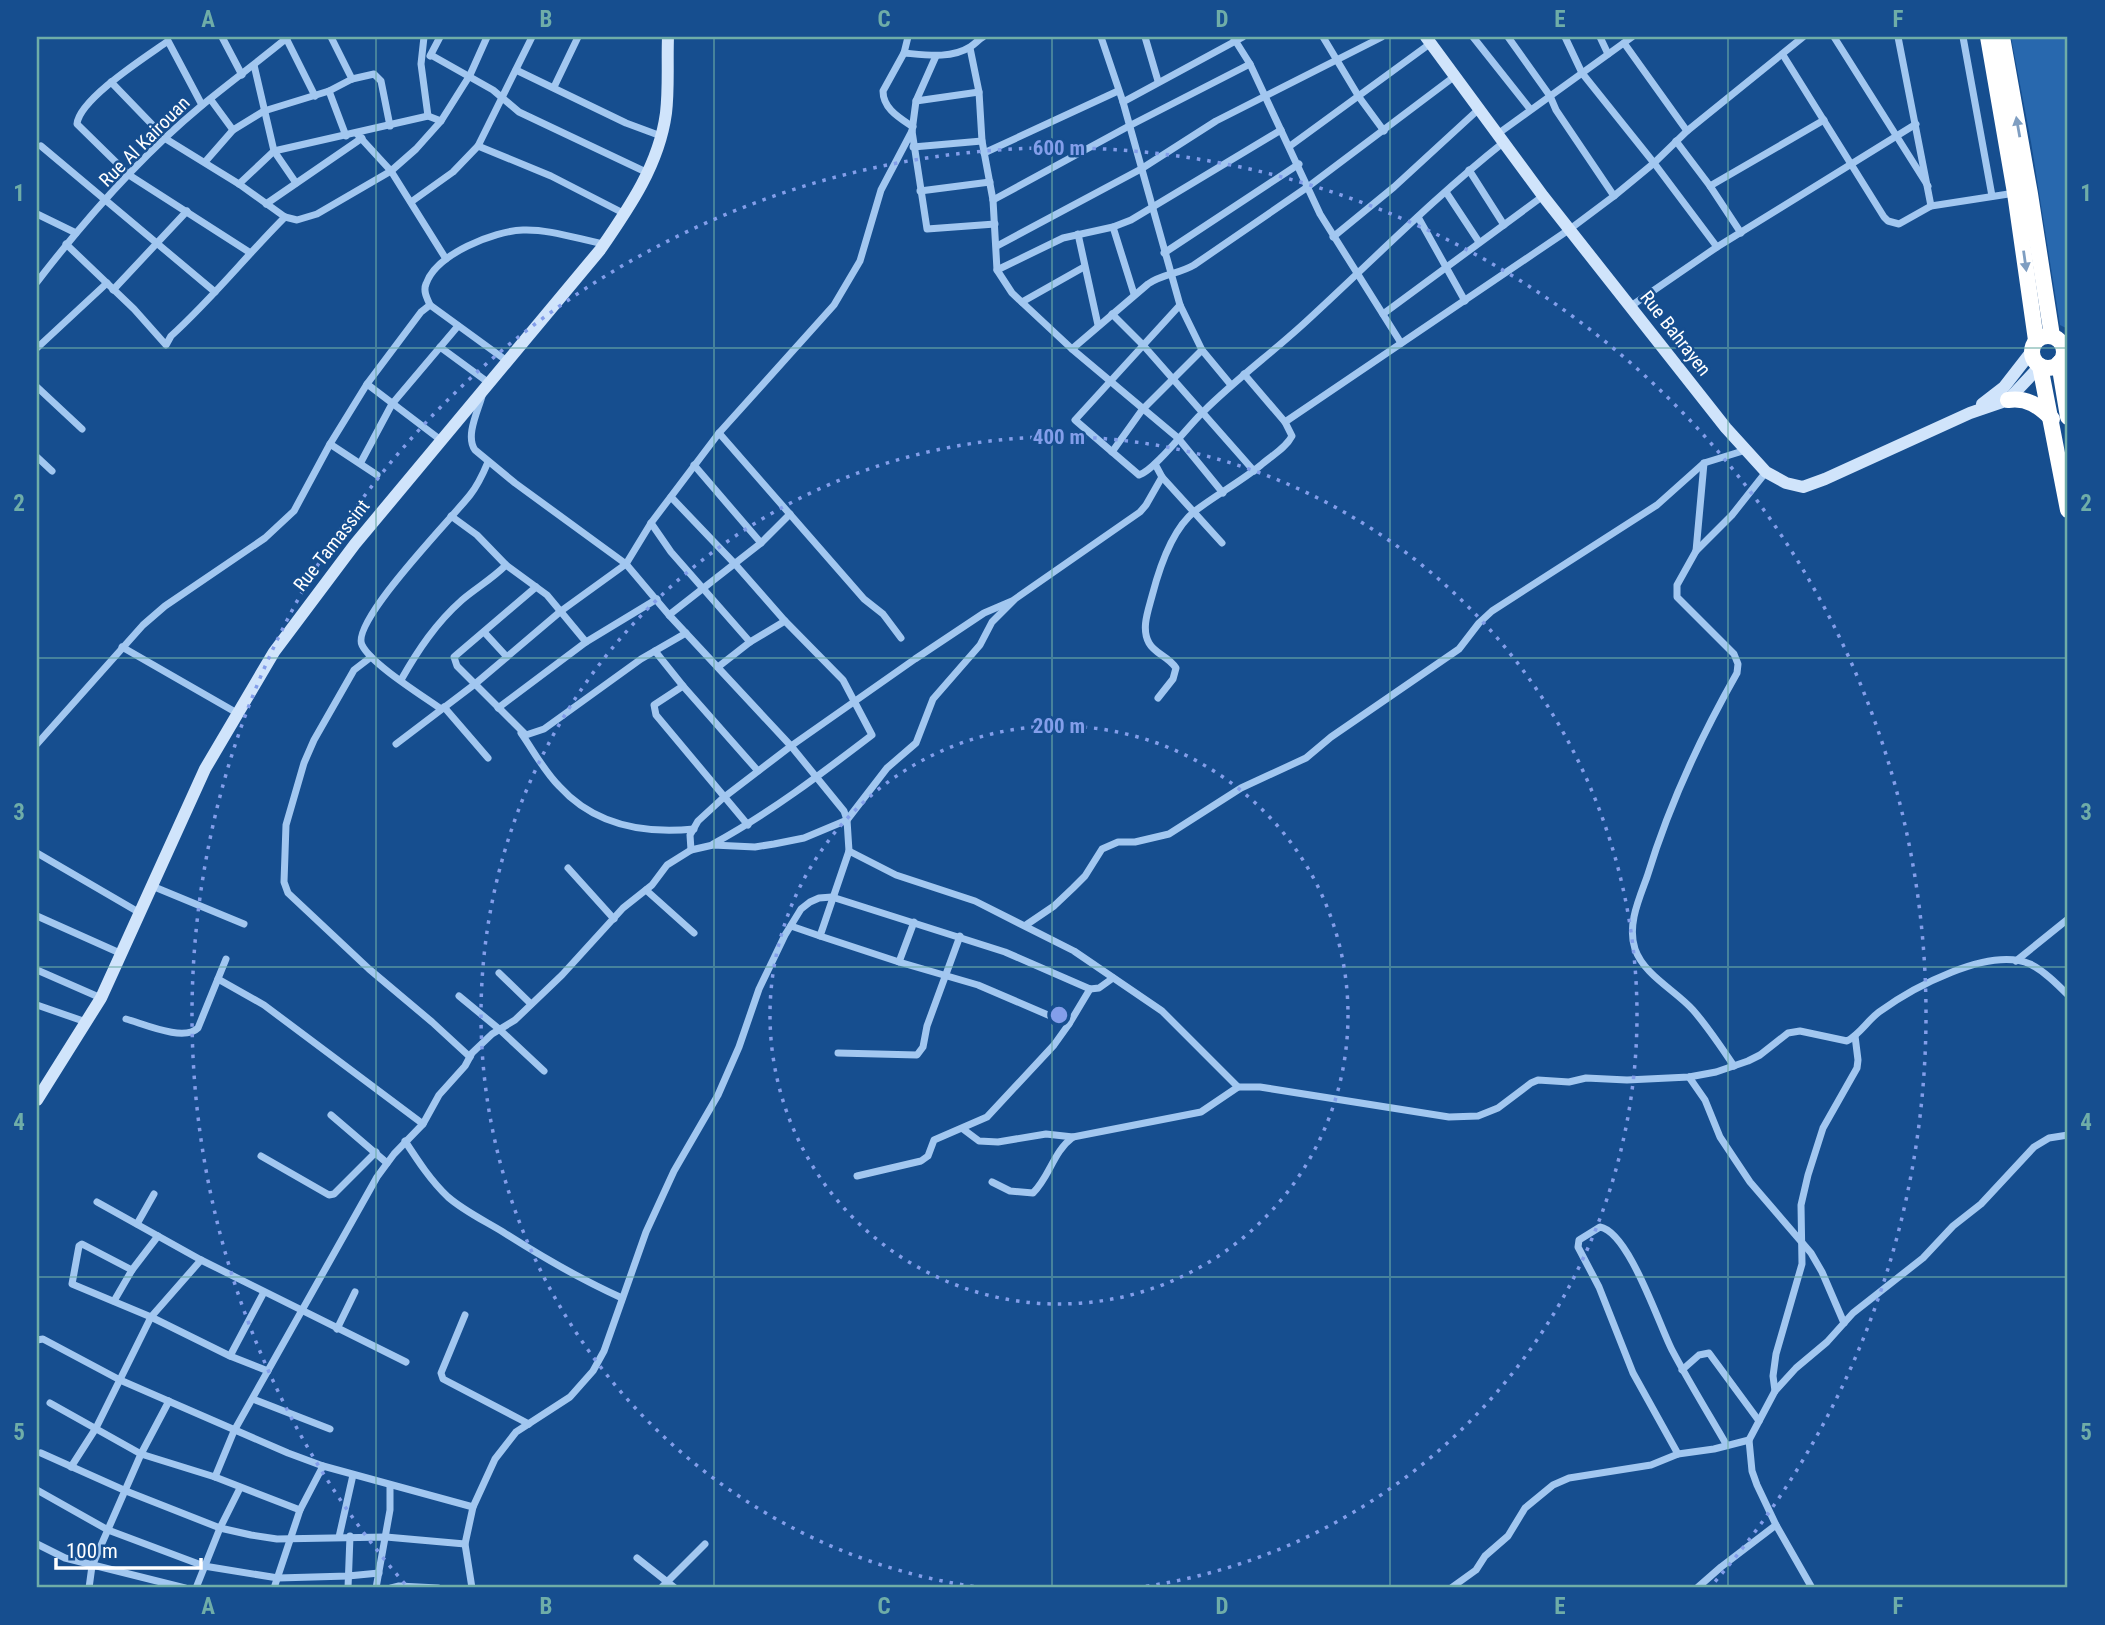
<svg xmlns="http://www.w3.org/2000/svg" width="2105" height="1625" viewBox="0 0 2105 1625" font-family="'Roboto Condensed',sans-serif">
<style>
.grass{fill:#2868ae}
.lines{fill:none;stroke-linecap:round;stroke-linejoin:round}
.street{stroke:#a2c7f0;stroke-width:7}
.secondary{stroke:#d0e4fb;stroke-width:12}
.highway{stroke:#fff;stroke-width:16}
.oneway{fill:#7f9ec1}
.grid{fill:none;stroke:#6fada8;stroke-width:2;stroke-opacity:0.55}
.ring{fill:none;stroke:#839eea;stroke-width:3.5;stroke-dasharray:3.5 7}
.labels{text-anchor:middle;stroke-width:5;stroke-linejoin:round;paint-order:stroke}
.street-label{font-size:19px;fill:#fff;stroke:#164e8f}
.centre{fill:#839eea;stroke:#164e8f;stroke-width:3.5}
.ring-label{font-size:21px;text-anchor:middle;font-weight:bold;fill:#839eea;stroke:#164e8f;stroke-width:5;stroke-linejoin:round;paint-order:stroke}
.neatline{fill:none;stroke:#6fada8;stroke-width:2.5}
.grid-label{font-size:23px;text-anchor:middle;font-weight:bold;fill:#6fada8}
</style>
<rect width="100%" height="100%" fill="#164e8f"/>
<!-- grass -->
<polygon class="grass" points="2011,37 2068,37 2068,329 2060,325 2031,142"/>
<g class="lines">
<!-- street -->
<g class="street">
<polyline points="222,37 242,75"/>
<polyline points="331,37 352,79"/>
<polyline points="424,37 421,64 428,116"/>
<path d="M908 37 904 53 883 91C883 109 900 118 913 127"/>
<polyline points="1101,37 1123,102 1180,305 1202,350 1231,385"/>
<polyline points="1145,37 1158,81"/>
<polyline points="1233,37 1250,64 1320,214 1401,343"/>
<polyline points="1323,37 1359,97 1384,131"/>
<polyline points="1473,37 1530,109"/>
<polyline points="1508,37 1550,96 1556,110 1614,196"/>
<polyline points="1565,37 1582,73 1654,163 1717,247"/>
<polyline points="1600,37 1608,54"/>
<polyline points="1834,37 1928,186"/>
<polyline points="1898,37 1931,206"/>
<polyline points="1963,37 1992,196"/>
<polyline points="286,38 315,96"/>
<polyline points="1624,43 1687,131"/>
<polyline points="970,48 979,92 982,141 993,200 997,270 1012,293 1072,349 1178,438 1223,493"/>
<path d="M904 53C926 55 951 59 970 47 975 44 978 40 983 37"/>
<polyline points="431,55 493,90 519,112 648,173"/>
<polyline points="1783,55 1884,217 1888,221 1899,224 1931,206 2015,193"/>
<polyline points="430,56 440,37"/>
<polyline points="936,56 916,101 912,131 927,229 995,224"/>
<polyline points="254,65 274,151 296,183"/>
<polyline points="516,70 626,123 661,136"/>
<polyline points="111,82 166,139 239,184 285,217 297,220 317,214 391,171 416,149 441,121 470,75 487,37"/>
<polyline points="554,87 578,37"/>
<polyline points="329,91 346,136"/>
<polyline points="211,100 233,130"/>
<polyline points="916,101 979,92"/>
<polyline points="1123,102 1243,37"/>
<path d="M202 105 168 41C147 56 79 99 77 124L129 175 249 252"/>
<polyline points="1499,133 1632,37"/>
<polyline points="357,134 391,171 446,259"/>
<polyline points="1676,141 1710,186 1741,233"/>
<polyline points="41,146 215,292"/>
<polyline points="478,146 551,176 625,214"/>
<polyline points="1290,146 1431,43"/>
<polyline points="913,147 982,141"/>
<polyline points="984,153 1118,91"/>
<polyline points="205,162 233,130 264,111 329,91 352,79 374,74 381,81 390,126"/>
<polyline points="1469,170 1504,225"/>
<polyline points="239,184 274,151 428,116 441,121"/>
<polyline points="1710,186 1824,120"/>
<polyline points="920,191 990,182"/>
<polyline points="1446,192 1479,242"/>
<polyline points="993,200 1129,126 1250,64"/>
<polyline points="411,202 453,172 478,146 532,37"/>
<polyline points="266,204 362,138"/>
<polyline points="37,214 76,233"/>
<polyline points="1418,217 1465,301"/>
<polyline points="1113,227 1134,294"/>
<polyline points="1078,234 1098,325"/>
<polyline points="1333,237 1394,187 1480,108"/>
<path d="M66 244 134 309 166 345 171 336C212 299 246 256 285 217"/>
<polyline points="997,246 1141,169 1216,121 1382,37"/>
<polyline points="1164,253 1299,164"/>
<polyline points="997,270 1063,238 1113,227 1131,220 1281,130"/>
<path d="M37 282C84 221 141 156 200 107 229 83 259 61 288 37"/>
<polyline points="113,290 187,211"/>
<polyline points="1022,302 1084,267"/>
<path d="M1180 305 1075 420 1139 475C1154 471 1189 425 1203 412 1237 378 1276 350 1311 317 1375 258 1436 196 1504 142"/>
<polyline points="1631,306 1717,247 1916,124"/>
<polyline points="1112,314 1143,345 1254,471"/>
<polyline points="1383,314 1543,196"/>
<polyline points="2060,341 2068,341"/>
<polyline points="440,347 489,383"/>
<polyline points="37,348 107,283"/>
<path d="M1072 349 1148 284C1162 274 1179 274 1194 265L1309 186 1455 76"/>
<path d="M507 361 430 305C427 298 423 291 426 284 436 254 494 231 523 230 549 229 578 239 604 244"/>
<polyline points="367,384 442,441"/>
<polyline points="37,387 82,429"/>
<path d="M482 396C478 411 465 436 475 450L515 483 626 564 669 615 791 746 844 811 847 820 849 851 820 936 899 962 914 922"/>
<polyline points="1285,422 1570,229 1614,196 1654,163 1687,131 1803,37"/>
<polyline points="719,433 864,599 883,614 901,638"/>
<polyline points="330,444 377,475"/>
<polyline points="1112,452 1142,410 1202,350"/>
<polyline points="37,457 52,471"/>
<polyline points="361,462 392,404 458,326"/>
<path d="M1704 463 1696 551 1677 585V597L1734 654 1738 664 1737 673C1700 738 1669 805 1647 877 1639 899 1627 925 1635 949 1644 975 1675 990 1693 1010 1708 1027 1721 1047 1734 1066"/>
<polyline points="1155,464 1162,477 1222,543"/>
<polyline points="694,465 761,543"/>
<path d="M671 497 735 564 785 621 843 680 872 735C821 774 770 813 713 844"/>
<polyline points="451,516 477,535 506,565 547,595 586,642"/>
<polyline points="651,523 671,552 750,642"/>
<polyline points="1696,551 1732,515 1766,472"/>
<polyline points="536,587 454,657 457,666 526,735 544,729 641,659 686,633"/>
<polyline points="669,615 761,543 790,514"/>
<polyline points="484,632 507,657"/>
<polyline points="122,647 237,713"/>
<polyline points="655,651 683,686 758,771"/>
<polyline points="371,657 354,670 314,740 304,763 286,825 284,882 288,893 369,969 432,1022 470,1057"/>
<polyline points="718,667 750,642 785,621"/>
<path d="M401 680C418 650 436 623 462 600 476 588 492 579 506 565"/>
<polyline points="683,686 654,705 656,715 748,825"/>
<path d="M1158 698 1173 679 1176 668C1168 656 1155 654 1149 643 1141 629 1148 611 1152 596 1159 569 1172 529 1195 511 1216 495 1240 482 1261 465 1271 456 1286 448 1292 436L1285 422 1244 374"/>
<polyline points="444,707 488,758"/>
<polyline points="498,708 586,642 657,599"/>
<path d="M441 709C423 696 371 664 362 645 350 622 453 517 470 495 478 485 483 474 488 462"/>
<path d="M521 733C533 750 544 771 559 786 594 825 644 834 694 829"/>
<polyline points="37,744 143,625 165,606 265,538 294,511 330,444 367,384 421,312 430,305"/>
<polyline points="396,744 475,684 561,611 626,564 651,523 719,433 834,305 860,261 881,190 912,131"/>
<polyline points="691,850 690,835 698,821 723,798 791,746 915,659 984,613 1012,601"/>
<path d="M849 851 896 875 975 901 1074 951 1162 1011 1238 1087H1260L1449 1117 1478 1116 1498 1108 1531 1083 1538 1080 1569 1082 1586 1078 1627 1080 1689 1077 1716 1072 1748 1061 1760 1055 1788 1033 1800 1031 1847 1041C1860 1034 1867 1021 1879 1012 1912 988 1989 946 2030 964 2044 971 2057 984 2068 995"/>
<polyline points="37,853 140,913"/>
<polyline points="568,868 614,919"/>
<polyline points="152,886 244,924"/>
<polyline points="646,890 694,933"/>
<polyline points="37,916 122,954"/>
<polyline points="1026,925 1054,906 1073,888 1085,876 1102,849 1118,842 1135,842 1169,834 1241,788 1306,758 1331,737 1459,649 1479,623 1492,611 1657,505 1704,463 1746,450"/>
<polyline points="791,926 820,936"/>
<polyline points="2016,961 2068,919"/>
<polyline points="899,962 978,985 1069,1024 1090,989"/>
<polyline points="37,970 101,998"/>
<polyline points="499,973 531,1004"/>
<polyline points="218,979 264,1005 423,1124"/>
<polyline points="459,996 499,1029 544,1071"/>
<polyline points="37,1005 86,1022"/>
<path d="M126 1019C144 1024 184 1042 198 1028L226 959"/>
<polyline points="838,1053 917,1055 923,1047 927,1026 960,936"/>
<polyline points="1689,1077 1705,1100 1720,1137 1750,1182 1811,1253 1822,1272 1844,1323"/>
<polyline points="331,1115 387,1163"/>
<polyline points="963,1129 979,1141 998,1142 1046,1134 1073,1137"/>
<path d="M405 1141C418 1161 431 1181 448 1197 464 1211 485 1221 503 1232 542 1257 580 1279 622 1298"/>
<polyline points="261,1156 329,1195 334,1194 376,1152"/>
<polyline points="857,1176 921,1161 928,1156 934,1140 987,1117 1054,1045 1069,1024"/>
<path d="M992 1182 1010 1191 1033 1193C1050 1176 1053 1152 1073 1137L1201 1112 1238 1087"/>
<polyline points="97,1202 201,1260 406,1362"/>
<polyline points="137,1224 154,1194"/>
<polyline points="158,1236 132,1270 82,1244 79,1246 72,1284 151,1317 230,1356 268,1371"/>
<polyline points="114,1301 132,1270"/>
<polyline points="465,1315 441,1373 443,1379 529,1424"/>
<polyline points="337,1329 355,1292"/>
<polyline points="37,1340 43,1339 120,1380 288,1453 323,1466 473,1507"/>
<polyline points="230,1356 264,1292"/>
<polyline points="1682,1370 1699,1355 1709,1353 1759,1421"/>
<polyline points="1775,1391 1773,1376 1776,1354 1802,1264 1801,1205 1808,1175 1823,1128 1857,1068 1858,1060 1855,1036"/>
<polyline points="253,1399 330,1429"/>
<polyline points="50,1403 141,1454 215,1477 300,1510"/>
<polyline points="41,1453 126,1491 220,1528 251,1535 277,1539 386,1537 465,1544"/>
<path d="M1678 1454 1633 1373 1599 1287 1578 1247 1579 1240 1600 1227C1629 1232 1659 1325 1672 1350 1689 1382 1708 1413 1726 1444"/>
<polyline points="71,1467 96,1428 151,1317 201,1260"/>
<polyline points="215,1477 234,1431 377,1177 394,1154 423,1124 439,1095 465,1066 472,1053 492,1034 515,1020 562,975 623,908 652,885 667,865 691,850 713,845 755,847 774,844 804,838 847,820 887,768 916,743 933,699 980,645 992,622 1015,599 1140,512 1146,505 1162,477"/>
<polyline points="37,1490 108,1530 204,1566 278,1578 348,1576 379,1573"/>
<polyline points="339,1537 353,1475"/>
<polyline points="37,1544 65,1558 185,1588"/>
<polyline points="637,1558 675,1588"/>
<polyline points="89,1588 92,1566 141,1454 169,1401"/>
<polyline points="196,1588 220,1528 240,1488"/>
<polyline points="274,1588 300,1510 323,1466"/>
<polyline points="348,1588 350,1536"/>
<polyline points="376,1588 390,1510 390,1485"/>
<polyline points="391,1588 399,1586 438,1588"/>
<polyline points="472,1588 465,1544 473,1507 495,1459 516,1432 570,1397 593,1371 604,1351 646,1232 674,1171 718,1095 739,1047 759,989 785,935 801,909 810,902 819,898 832,897 1005,952 1090,989 1099,988 1113,978"/>
<polyline points="661,1588 705,1544"/>
<polyline points="1451,1588 1476,1570 1485,1556 1508,1536 1525,1508 1553,1485 1569,1478 1651,1465 1678,1454 1714,1449 1749,1440"/>
<polyline points="1697,1588 1721,1567 1776,1525"/>
<polyline points="1812,1588 1776,1525 1757,1485 1752,1471 1749,1440 1775,1391 1796,1368 1827,1342 1853,1313 1923,1258 1953,1226 1981,1204 2034,1147 2049,1138 2068,1135"/>
</g>
<!-- secondary -->
<g class="secondary">
<polyline points="1426,37 1543,196 1726,428 1766,472 1786,483 1803,487 1825,479 1970,413 2008,400 2040,366"/>
<polyline points="1982,404 2004,387 2032,351"/>
<path d="M37 1100 101 998 205 769 274 652 355 544 600 250C629 208 659 165 666 113 669 88 667 62 668 37"/>
</g>
<!-- highway -->
<g class="highway">
<polyline points="1988,37 2015,193 2036,340"/>
<polyline points="2002,37 2030,194 2052,336"/>
<circle cx="2048" cy="352" r="16"/>
<polyline points="2059,363 2068,417"/>
<polyline points="2040,366 2068,510"/>
<path d="M2008 400C2027 397 2039 406 2052 419"/>
</g>
</g>
<!-- one-way arrows -->
<defs><path id="oneway-solid" d="M-6-.8H1V-3.2L6.5 0L1 3.2V.8H-6Z" transform="scale(1.75)"/></defs>
<g class="oneway">
<use href="#oneway-solid" transform="translate(2018 127) rotate(-100)"/>
<use href="#oneway-solid" transform="translate(2025 261) rotate(82)"/>
</g>
<!-- grid -->
<path class="grid" d="M376 37V1588M714 37V1588M1052 37V1588M1390 37V1588M1728 37V1588M37 348H2068M37 658H2068M37 967H2068M37 1277H2068"/>
<!-- distance rings -->
<g class="ring">
<circle cx="1059" cy="1015" r="289"/>
<path d="M984 1588A578 578 0 1 1 1134 1588"/>
<path d="M405 1584A867 867 0 1 1 1713 1584"/>
</g>
<g class="labels">
<!-- street labels -->
<g class="street-label">
<text transform="translate(144 141) rotate(-45)" y="7">Rue Al Kairouan</text>
<text transform="translate(1676 333) rotate(52)" y="7">Rue Bahrayen</text>
<text transform="translate(331 545) rotate(-52)" y="7">Rue Tamassint</text>
</g>
</g>
<circle cx="1059" cy="1015" r="10" class="centre"/>
<g class="ring-label">
<text x="1059" y="155">600 m</text>
<text x="1059" y="444">400 m</text>
<text x="1059" y="733">200 m</text>
</g>
<!-- border -->
<rect width="2105" height="1625" fill="none" stroke="#164e8f" stroke-width="77"/>
<!-- scale -->
<path d="M56 1558v10h145v-10" fill="none" stroke="#ffffff" stroke-width="3.5"/>
<text x="66" y="1558" font-size="21" fill="#ffffff" stroke="#164e8f" stroke-width="5" paint-order="stroke">100 m</text>
<rect x="38" y="38" width="2028" height="1548" class="neatline"/>
<g class="grid-label">
<text x="208" y="27">A</text>
<text x="546" y="27">B</text>
<text x="884" y="27">C</text>
<text x="1222" y="27">D</text>
<text x="1560" y="27">E</text>
<text x="1898" y="27">F</text>
<text x="19" y="201">1</text>
<text x="2086" y="201">1</text>
<text x="19" y="511">2</text>
<text x="2086" y="511">2</text>
<text x="19" y="820">3</text>
<text x="2086" y="820">3</text>
<text x="19" y="1130">4</text>
<text x="2086" y="1130">4</text>
<text x="19" y="1440">5</text>
<text x="2086" y="1440">5</text>
<text x="208" y="1614">A</text>
<text x="546" y="1614">B</text>
<text x="884" y="1614">C</text>
<text x="1222" y="1614">D</text>
<text x="1560" y="1614">E</text>
<text x="1898" y="1614">F</text>
</g>
</svg>
